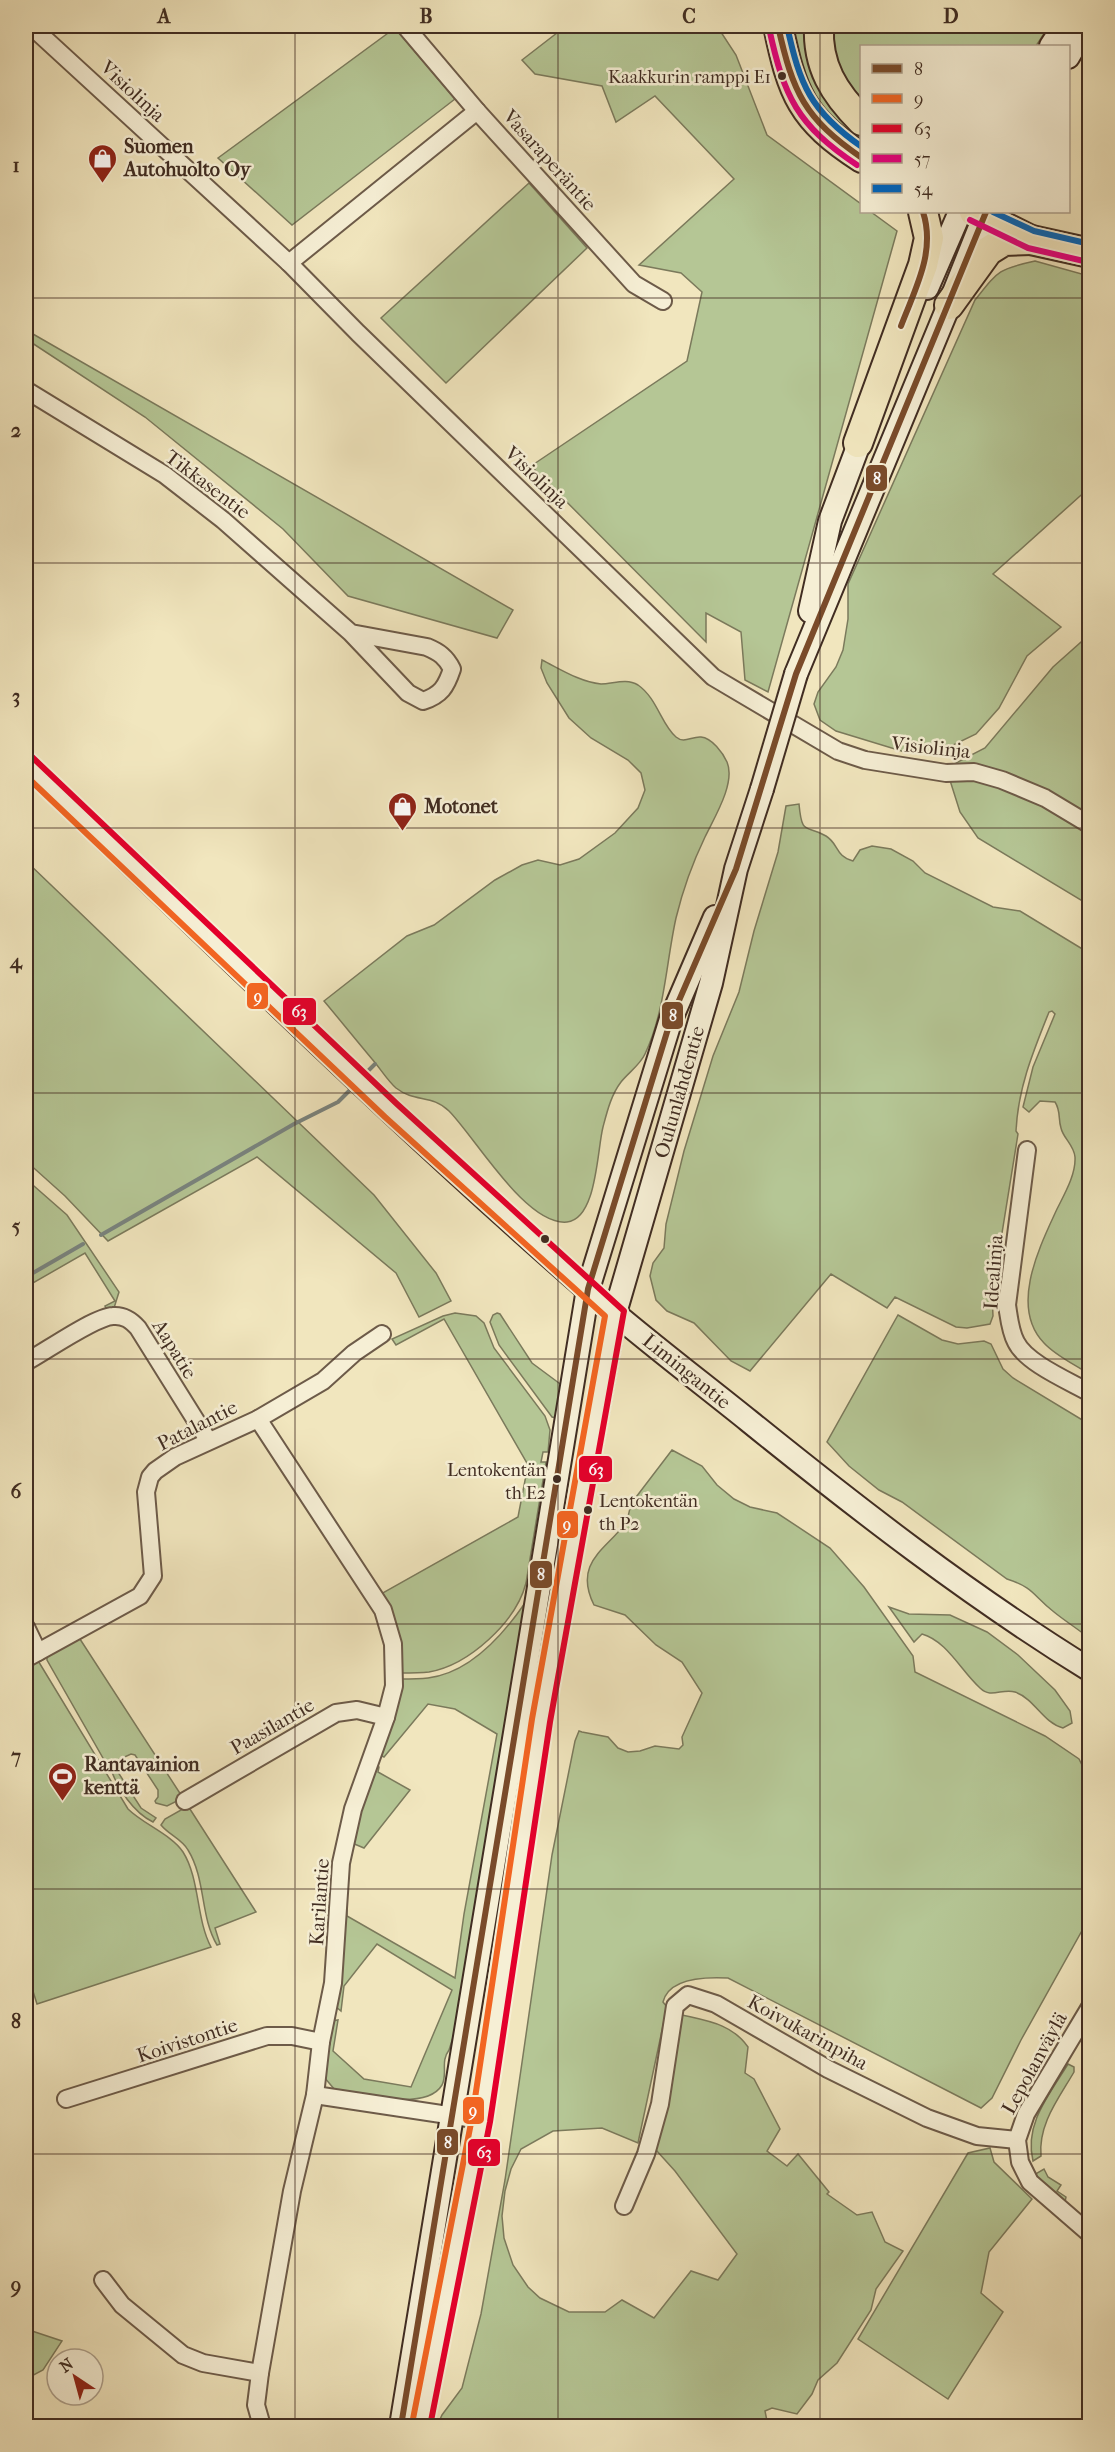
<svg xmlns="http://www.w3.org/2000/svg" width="1115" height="2452" viewBox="0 0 1115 2452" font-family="'IM FELL French Canon',serif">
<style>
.green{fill:#b5c695;stroke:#7b7a5c;stroke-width:1.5}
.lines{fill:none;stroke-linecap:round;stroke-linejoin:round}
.stream{stroke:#79837e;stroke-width:4}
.street-casing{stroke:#6d5b49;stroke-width:20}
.secondary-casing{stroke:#412d22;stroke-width:26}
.highway-casing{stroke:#412d22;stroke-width:32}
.street{stroke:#f6efd5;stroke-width:16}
.secondary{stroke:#f6efd5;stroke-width:22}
.highway{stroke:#f1e6be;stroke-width:28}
.secondary-bridge-casing{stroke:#412d22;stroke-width:26;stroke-linecap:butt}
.secondary-bridge{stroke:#f6efd5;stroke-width:22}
.bus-1-casing{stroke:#f6efd5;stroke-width:10}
.bus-2-casing{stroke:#f6efd5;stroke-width:10}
.bus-3-casing{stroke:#f6efd5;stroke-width:10}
.bus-4-casing{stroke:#f6efd5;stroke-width:10}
.bus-5-casing{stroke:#f6efd5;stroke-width:10}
.bus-1{stroke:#7a4b2a;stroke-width:6}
.bus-2{stroke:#f26522;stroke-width:6}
.bus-3{stroke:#e4002b;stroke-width:6}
.bus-4{stroke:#e5007d;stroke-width:6}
.bus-5{stroke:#0065bd;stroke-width:6}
.grid{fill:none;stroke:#412d22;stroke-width:1.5;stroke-opacity:0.55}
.bus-dot{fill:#412d22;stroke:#f6efd5;stroke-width:2}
.labels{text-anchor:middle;stroke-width:5;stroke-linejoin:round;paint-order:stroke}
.bus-label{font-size:18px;fill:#412d22;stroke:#f6efd5;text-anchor:end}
.street-label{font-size:20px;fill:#412d22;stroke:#f6efd5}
.poi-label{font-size:20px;font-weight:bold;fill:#412d22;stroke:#f6efd5;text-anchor:start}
.line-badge{stroke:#f6efd5;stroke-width:2}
.badge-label{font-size:16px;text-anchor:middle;font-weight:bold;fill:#fff}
.neatline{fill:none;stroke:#412d22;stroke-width:2}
.grid-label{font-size:20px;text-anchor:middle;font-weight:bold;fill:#412d22}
</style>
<rect width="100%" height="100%" fill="#f1e6be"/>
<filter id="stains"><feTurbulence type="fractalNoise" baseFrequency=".00333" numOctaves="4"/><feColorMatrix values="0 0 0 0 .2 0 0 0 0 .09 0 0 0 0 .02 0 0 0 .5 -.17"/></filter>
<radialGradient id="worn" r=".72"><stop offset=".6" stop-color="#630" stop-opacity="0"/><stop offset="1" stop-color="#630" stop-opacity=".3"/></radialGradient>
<!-- green -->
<g class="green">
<polygon points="566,26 717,26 736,55 767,135 861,204 862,212 871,212 897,231 768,692 745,680 741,632 706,613 706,642 531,466 687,361 702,292 681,273 639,265 734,179 655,96 616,122 602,86 535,74 522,60"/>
<polygon points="789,26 807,26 861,133 861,143 823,113 804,80"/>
<polygon points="827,26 1049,26 1036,46 862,46 861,108 840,81"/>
<polygon points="395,28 455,99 292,225 218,158"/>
<polygon points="529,183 587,248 446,383 381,318"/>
<path d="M1035 261 1089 276V488L993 574 1061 627 1027 656 999 708 976 734 945 749 908 753 836 731 820 720 814 704 818 692 836 667 843 650 848 619V584L975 300C998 271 998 269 1035 261Z"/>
<polygon points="26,330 513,610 497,638 348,596 283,529 145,417 26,339"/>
<polygon points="1089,635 1089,905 978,838 960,812 948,774 952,765 985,748 1053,667"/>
<path d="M542 660C560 669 580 682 601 684 613 684 626 678 638 685 657 698 662 726 676 737 684 744 692 736 701 737 712 738 723 753 727 762 736 783 714 818 705 837 692 864 683 889 676 918 666 963 665 1012 645 1054 640 1065 628 1073 621 1082 611 1095 607 1112 603 1127 597 1150 597 1219 567 1222 526 1226 475 1137 449 1111 432 1094 415 1103 396 1088 387 1080 380 1068 372 1059 356 1040 340 1020 324 1001L407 936 434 925 495 880 522 865 538 860 560 865 579 859 615 833 638 808 645 790 641 773 628 760 591 738 569 718 547 683 541 668Z"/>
<path d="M799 804C802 837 806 824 826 836 839 844 835 856 853 861L860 850 872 846 891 849 913 861 925 873 993 907 1020 911 1089 953V1374C1074 1364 1056 1356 1044 1343 1009 1307 1040 1246 1057 1209 1065 1193 1076 1174 1075 1157 1074 1145 1063 1138 1061 1128 1058 1119 1061 1111 1055 1102L1040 1101 1029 1112 1023 1107 1033 1067 1055 1014 1052 1011 1049 1012C1033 1052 1018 1088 1016 1131L1018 1134 992 1295 993 1316 990 1324 967 1328 956 1327 895 1297 887 1308 831 1274 750 1371 731 1361 694 1323 667 1311 656 1300 650 1276 653 1263 664 1248 666 1224 684 1151 713 1056 739 992 754 931 778 852 786 806Z"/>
<polygon points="26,861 374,1195 436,1273 451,1301 419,1317 396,1273 257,1157 108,1241 65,1196 26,1161"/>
<polygon points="26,1179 67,1215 119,1292 114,1308 107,1310 105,1306 115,1301 85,1253 26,1287"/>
<path d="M455 1313 476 1316 484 1323 494 1348 545 1416 550 1430 548 1452H543L541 1462H546L526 1583C516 1622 469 1665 429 1672 420 1673 410 1673 400 1673L379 1595 518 1517 528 1465 444 1319 396 1345 392 1339 443 1316Z"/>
<polygon points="497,1313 500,1314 532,1363 567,1389 561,1419 552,1417 499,1345 490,1322 493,1315"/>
<path d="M898 1315 942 1340 958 1344 984 1341 991 1344 1003 1369 1013 1378 1089 1424V1638C1078 1629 1065 1621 1054 1612 1033 1596 1035 1588 1007 1579L902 1502 879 1490 849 1466 827 1442Z"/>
<path d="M672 1450 702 1466 717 1485 734 1499 750 1507 777 1513 830 1548 864 1587 913 1656 915 1672 1045 1736 1079 1759 1089 1779V1918L1021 2040 992 2098 981 2108 728 1978C709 1977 669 1977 663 2002L667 2007 638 2143 602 2128 553 2131 521 2149 511 2169 505 2191 502 2216 504 2238 513 2265 528 2287 540 2298 569 2312H605L622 2300 654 2318 691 2271 718 2280 737 2254 675 2171 656 2150 682 2015C708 2021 732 2024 748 2047L745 2073 754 2079 780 2129 767 2151 787 2166 798 2154 829 2192 827 2194 857 2215 872 2212 885 2242 903 2251 876 2289 871 2310 837 2363 818 2380 812 2394 797 2414 772 2408 765 2411 768 2426H437L442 2415 462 2388 481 2314 505 2180 552 1855 575 1741 579 1731 582 1732 608 1737 618 1748 628 1752 640 1751 655 1746 679 1749 683 1745 682 1737 702 1693 682 1662 656 1645 625 1615 594 1605C567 1551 630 1543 630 1505Z"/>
<path d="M525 1603 464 2003 449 2050C440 2062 448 2073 442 2085 426 2112 360 2094 335 2090L324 2077 332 2021 338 2020 333 2051 364 2079 411 2087 452 1990 377 1944 344 1986 341 2011 335 2006 345 1908H347V1916L455 1978 464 1914 497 1734 455 1709 428 1704 384 1757 380 1755 400 1679C409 1679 419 1679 428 1678 470 1673 503 1635 525 1603Z"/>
<path d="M889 1607 909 1614 950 1615 987 1632 1018 1655 1055 1690 1070 1711 1072 1723 1063 1728C1043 1723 1035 1699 1015 1692 1002 1688 991 1699 980 1688 961 1671 947 1641 922 1634L914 1642Z"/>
<polygon points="78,1636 183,1798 167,1806 156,1803 155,1801 158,1797 158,1790 135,1755 131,1754 107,1765 47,1660 47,1653"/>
<path d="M37 1659 128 1809C143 1824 172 1835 183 1852 200 1879 196 1919 211 1947L37 2004 26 1969V1662Z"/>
<polygon points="374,1766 379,1767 378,1772 410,1790 364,1848 352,1843 358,1812"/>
<path d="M111 1769H116L141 1808 156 1818 153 1822C134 1813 117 1788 111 1769Z"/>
<path d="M188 1806 256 1912 215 1928 220 1944 217 1945C200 1917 206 1879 188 1850 182 1839 169 1835 161 1825L165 1819Z"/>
<path d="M1068 2064 1074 2067V2072C1059 2098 1038 2124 1041 2156L1033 2161C1024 2124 1049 2095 1068 2064Z"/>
<polygon points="990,2148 994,2162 1032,2199 989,2252 981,2293 1003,2312 948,2399 858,2339 968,2153"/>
<polygon points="1044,2169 1048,2177 1061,2185 1057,2191 1066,2197 1065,2202 1032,2176"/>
<polygon points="26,2329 62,2341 43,2370 26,2379"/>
</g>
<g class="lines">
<!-- stream -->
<g class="stream">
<polyline points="363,1076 375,1064"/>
<polyline points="101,1235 294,1124 338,1102 354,1086"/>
<polyline points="26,1277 83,1244"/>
</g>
<defs>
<g id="street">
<polyline points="31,26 289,263 358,333 713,677 838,751 865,760 946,773 974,772 1002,780 1045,798 1090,825"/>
<polyline points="405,26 477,111"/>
<polyline points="289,263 477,111 634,284 663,301"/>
<path d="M26 390 165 475 223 520 351 633 408 693 423 701C441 695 446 687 452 669 446 657 439 652 427 647L351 633"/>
<path d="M1027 1150 1007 1305C1009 1317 1010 1331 1016 1342 1026 1363 1069 1381 1090 1393"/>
<path d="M26 1362C45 1352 94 1317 113 1316 124 1315 131 1320 138 1328L208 1440"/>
<polyline points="258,1419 383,1610 393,1644 394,1686 386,1717 353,1809 341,1863 333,1983 321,2042 315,2095 292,2191 260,2373 256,2405 262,2426"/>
<polyline points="26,1627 38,1652"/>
<polyline points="29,1657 140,1596 153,1576 146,1492 150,1477 155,1471 175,1457 258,1419 323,1381 354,1353 382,1334"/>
<polyline points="185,1801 336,1713 357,1710 386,1717"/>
<polyline points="1090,2007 1026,2114 1017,2140 1020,2162 1030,2182 1090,2234"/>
<polyline points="315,2095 481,2120"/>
<polyline points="66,2099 267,2036 292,2036 321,2042"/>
<polyline points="624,2206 646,2154 660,2104 675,2006 688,1995 716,2004 828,2069 927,2118 977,2136 1017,2140"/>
<polyline points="103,2280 122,2305 183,2355 203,2363 260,2373"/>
</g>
<g id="secondary">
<polyline points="1051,46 1064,26"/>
<polyline points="1068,57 1086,26"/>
<polyline points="927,288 960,212"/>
<polyline points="810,611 830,521 865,428"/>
<polyline points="796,674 949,305 986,212"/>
<path d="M26 764C220 948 409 1136 612 1311 657 1349 703 1384 749 1421 858 1509 970 1596 1090 1670"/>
<polyline points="401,2426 588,1289 671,1019 715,917"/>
<polyline points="421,2426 481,2120 541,1721 615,1313 711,983 736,869 762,789"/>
</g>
<g id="highway">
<path d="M778 26C792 93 801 119 862 158"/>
<path d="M819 26C817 66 834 93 862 121"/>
<polyline points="974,212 1031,240 1090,253"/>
<polyline points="949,305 988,251 1004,241 1031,240"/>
<polyline points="858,443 923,265 929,238 923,212"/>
</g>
</defs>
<!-- street casing -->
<use href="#street" class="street-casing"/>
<!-- secondary casing -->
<use href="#secondary" class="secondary-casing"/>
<!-- highway casing -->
<use href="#highway" class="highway-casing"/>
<!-- street -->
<use href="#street" class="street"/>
<!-- secondary -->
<use href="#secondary" class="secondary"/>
<!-- highway -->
<use href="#highway" class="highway"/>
<defs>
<polyline id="secondary-bridge" points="762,789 796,674"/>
</defs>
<!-- secondary-bridge casing -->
<use href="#secondary-bridge" class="secondary-bridge-casing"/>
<!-- secondary-bridge -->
<use href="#secondary-bridge" class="secondary-bridge"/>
<defs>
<g id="bus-1">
<path d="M778 26C793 93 804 118 862 158"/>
<path d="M901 326C915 289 936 252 923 212"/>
<polyline points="401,2426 588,1289 671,1019 736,869 796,674 986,212"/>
</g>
<polyline id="bus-2" points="26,776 385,1117 605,1316 532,1719 472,2118 412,2424"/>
<polyline id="bus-3" points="32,757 397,1104 624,1311 550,1722 490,2122 430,2426"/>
<g id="bus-4">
<path d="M769 28C784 97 797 125 857 165"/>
<polyline points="970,220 1028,248 1088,262"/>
</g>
<g id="bus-5">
<path d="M787 26C800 85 810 111 862 147"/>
<polyline points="993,212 1034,231 1090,244"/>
</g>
</defs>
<!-- bus-1 casing -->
<use href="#bus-1" class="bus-1-casing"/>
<!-- bus-2 casing -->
<use href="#bus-2" class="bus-2-casing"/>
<!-- bus-3 casing -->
<use href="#bus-3" class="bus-3-casing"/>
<!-- bus-4 casing -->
<use href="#bus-4" class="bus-4-casing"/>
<!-- bus-5 casing -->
<use href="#bus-5" class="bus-5-casing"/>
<!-- bus-1 -->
<use href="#bus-1" class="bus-1"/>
<!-- bus-2 -->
<use href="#bus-2" class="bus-2"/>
<!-- bus-3 -->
<use href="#bus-3" class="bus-3"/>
<!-- bus-4 -->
<use href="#bus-4" class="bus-4"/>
<!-- bus-5 -->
<use href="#bus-5" class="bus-5"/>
</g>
<!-- grid -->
<path class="grid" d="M295 26V2426M558 26V2426M820 26V2426M26 298H1090M26 563H1090M26 828H1090M26 1093H1090M26 1359H1090M26 1624H1090M26 1889H1090M26 2154H1090"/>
<!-- icons -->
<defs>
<symbol id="shop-pin" viewBox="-11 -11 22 30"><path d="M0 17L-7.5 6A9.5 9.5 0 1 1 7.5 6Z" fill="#8f2418" stroke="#f6efd5"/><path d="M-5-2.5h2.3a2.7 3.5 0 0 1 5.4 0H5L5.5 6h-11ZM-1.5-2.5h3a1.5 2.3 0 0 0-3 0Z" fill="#fff"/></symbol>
<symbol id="stadium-pin" viewBox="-11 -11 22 30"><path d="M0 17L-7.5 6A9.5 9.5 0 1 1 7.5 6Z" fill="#8f2418" stroke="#f6efd5"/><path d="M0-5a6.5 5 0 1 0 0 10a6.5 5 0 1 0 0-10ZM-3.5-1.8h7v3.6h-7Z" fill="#fff"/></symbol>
</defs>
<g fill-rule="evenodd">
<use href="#shop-pin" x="86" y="142" width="33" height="45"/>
<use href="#shop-pin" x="386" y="790" width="33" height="45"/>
<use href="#stadium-pin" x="46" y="1760" width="33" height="45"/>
</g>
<!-- markers -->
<g class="bus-dot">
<circle cx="782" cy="76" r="5"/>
<circle cx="545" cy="1239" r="5"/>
<circle cx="557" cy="1479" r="5"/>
<circle cx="588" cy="1510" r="5"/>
</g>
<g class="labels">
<!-- bus labels -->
<g class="bus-label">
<text x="771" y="83">Kaakkurin ramppi E1</text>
<text x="546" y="1476">Lentokentän<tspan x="546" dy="23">th E2</tspan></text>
<text x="599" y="1507" text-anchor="start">Lentokentän<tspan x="599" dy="23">th P2</tspan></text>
</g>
<!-- street labels -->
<g class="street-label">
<text transform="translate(133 91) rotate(43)" y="7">Visiolinja</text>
<text transform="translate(550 160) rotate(48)" y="7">Vasaraperäntie</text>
<text transform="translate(537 477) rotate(44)" y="7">Visiolinja</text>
<text transform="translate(208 484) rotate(37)" y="7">Tikkasentie</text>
<text transform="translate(931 747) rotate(6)" y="7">Visiolinja</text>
<text transform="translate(679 1092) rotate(-74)" y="7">Oulunlahdentie</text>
<text transform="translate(993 1272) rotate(-86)" y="7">Idealinja</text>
<text transform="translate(175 1349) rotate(58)" y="7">Aapatie</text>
<text transform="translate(687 1371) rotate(39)" y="7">Limingantie</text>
<text transform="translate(197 1425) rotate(-27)" y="7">Patalantie</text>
<text transform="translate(272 1726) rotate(-30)" y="7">Paasilantie</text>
<text transform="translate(319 1902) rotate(-86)" y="7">Karilantie</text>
<text transform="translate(808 2032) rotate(29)" y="7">Koivukarinpiha</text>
<text transform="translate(187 2040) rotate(-18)" y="7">Koivistontie</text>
<text transform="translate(1034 2063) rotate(-61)" y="7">Lepolanväylä</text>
</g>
<!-- poi labels -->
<g class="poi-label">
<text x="124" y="153">Suomen<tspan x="124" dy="23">Autohuolto Oy</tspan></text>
<text x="424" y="813">Motonet</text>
<text x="84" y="1771">Rantavainion<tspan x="84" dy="23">kenttä</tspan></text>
</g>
</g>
<g class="line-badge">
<rect x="865" y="464" width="23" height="28" rx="6" fill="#7a4b2a"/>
<rect x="246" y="982" width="23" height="28" rx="6" fill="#f26522"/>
<rect x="282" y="997" width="35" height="29" rx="6" fill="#e4002b"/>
<rect x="661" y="1001" width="23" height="29" rx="6" fill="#7a4b2a"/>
<rect x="578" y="1455" width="35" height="28" rx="6" fill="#e4002b"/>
<rect x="556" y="1510" width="23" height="29" rx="6" fill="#f26522"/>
<rect x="529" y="1560" width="24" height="29" rx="6" fill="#7a4b2a"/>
<rect x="462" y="2096" width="23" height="29" rx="6" fill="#f26522"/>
<rect x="436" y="2128" width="23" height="28" rx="6" fill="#7a4b2a"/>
<rect x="467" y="2138" width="34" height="29" rx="6" fill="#e4002b"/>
</g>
<g class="badge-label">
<text x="877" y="484">8</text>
<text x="258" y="1002">9</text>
<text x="299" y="1017">63</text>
<text x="673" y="1021">8</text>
<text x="596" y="1475">63</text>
<text x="567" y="1530">9</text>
<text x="541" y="1580">8</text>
<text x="473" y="2116">9</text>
<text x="448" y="2148">8</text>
<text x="484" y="2158">63</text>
</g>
<!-- margin -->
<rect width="1115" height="2452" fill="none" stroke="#f1e6be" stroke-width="66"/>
<!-- legend -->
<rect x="860" y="45" width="210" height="168" fill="#f6efd5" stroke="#aea18d" stroke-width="1.5"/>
<rect x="872" y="64" width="30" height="9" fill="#7a4b2a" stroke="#aea18d" stroke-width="1.5"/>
<text x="914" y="75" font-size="18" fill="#412d22">8</text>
<rect x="872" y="94" width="30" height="9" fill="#f26522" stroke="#aea18d" stroke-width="1.5"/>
<text x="914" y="105" font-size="18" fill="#412d22">9</text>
<rect x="872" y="124" width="30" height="9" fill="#e4002b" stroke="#aea18d" stroke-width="1.5"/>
<text x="914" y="135" font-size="18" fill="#412d22">63</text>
<rect x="872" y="154" width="30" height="9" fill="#e5007d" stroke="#aea18d" stroke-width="1.5"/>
<text x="914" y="165" font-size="18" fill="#412d22">57</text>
<rect x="872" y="184" width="30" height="9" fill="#0065bd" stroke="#aea18d" stroke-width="1.5"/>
<text x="914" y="195" font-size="18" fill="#412d22">54</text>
<!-- north arrow -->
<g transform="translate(75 2377) rotate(324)"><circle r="28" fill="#f6efd5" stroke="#aea18d" stroke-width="1.5"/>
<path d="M0-4.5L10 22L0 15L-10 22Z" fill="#8f2418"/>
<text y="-9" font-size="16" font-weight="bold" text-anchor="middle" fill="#412d22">N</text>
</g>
<rect x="33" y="33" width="1049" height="2386" class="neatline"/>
<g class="grid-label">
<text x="164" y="23">A</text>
<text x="426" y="23">B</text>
<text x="689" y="23">C</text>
<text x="951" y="23">D</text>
<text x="16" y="172">1</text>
<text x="16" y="437">2</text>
<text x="16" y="703">3</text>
<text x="16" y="968">4</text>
<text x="16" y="1233">5</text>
<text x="16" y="1498">6</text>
<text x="16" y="1763">7</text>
<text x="16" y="2028">8</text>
<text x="16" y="2293">9</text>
</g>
<rect width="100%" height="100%" filter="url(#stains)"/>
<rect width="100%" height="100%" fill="url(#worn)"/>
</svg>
